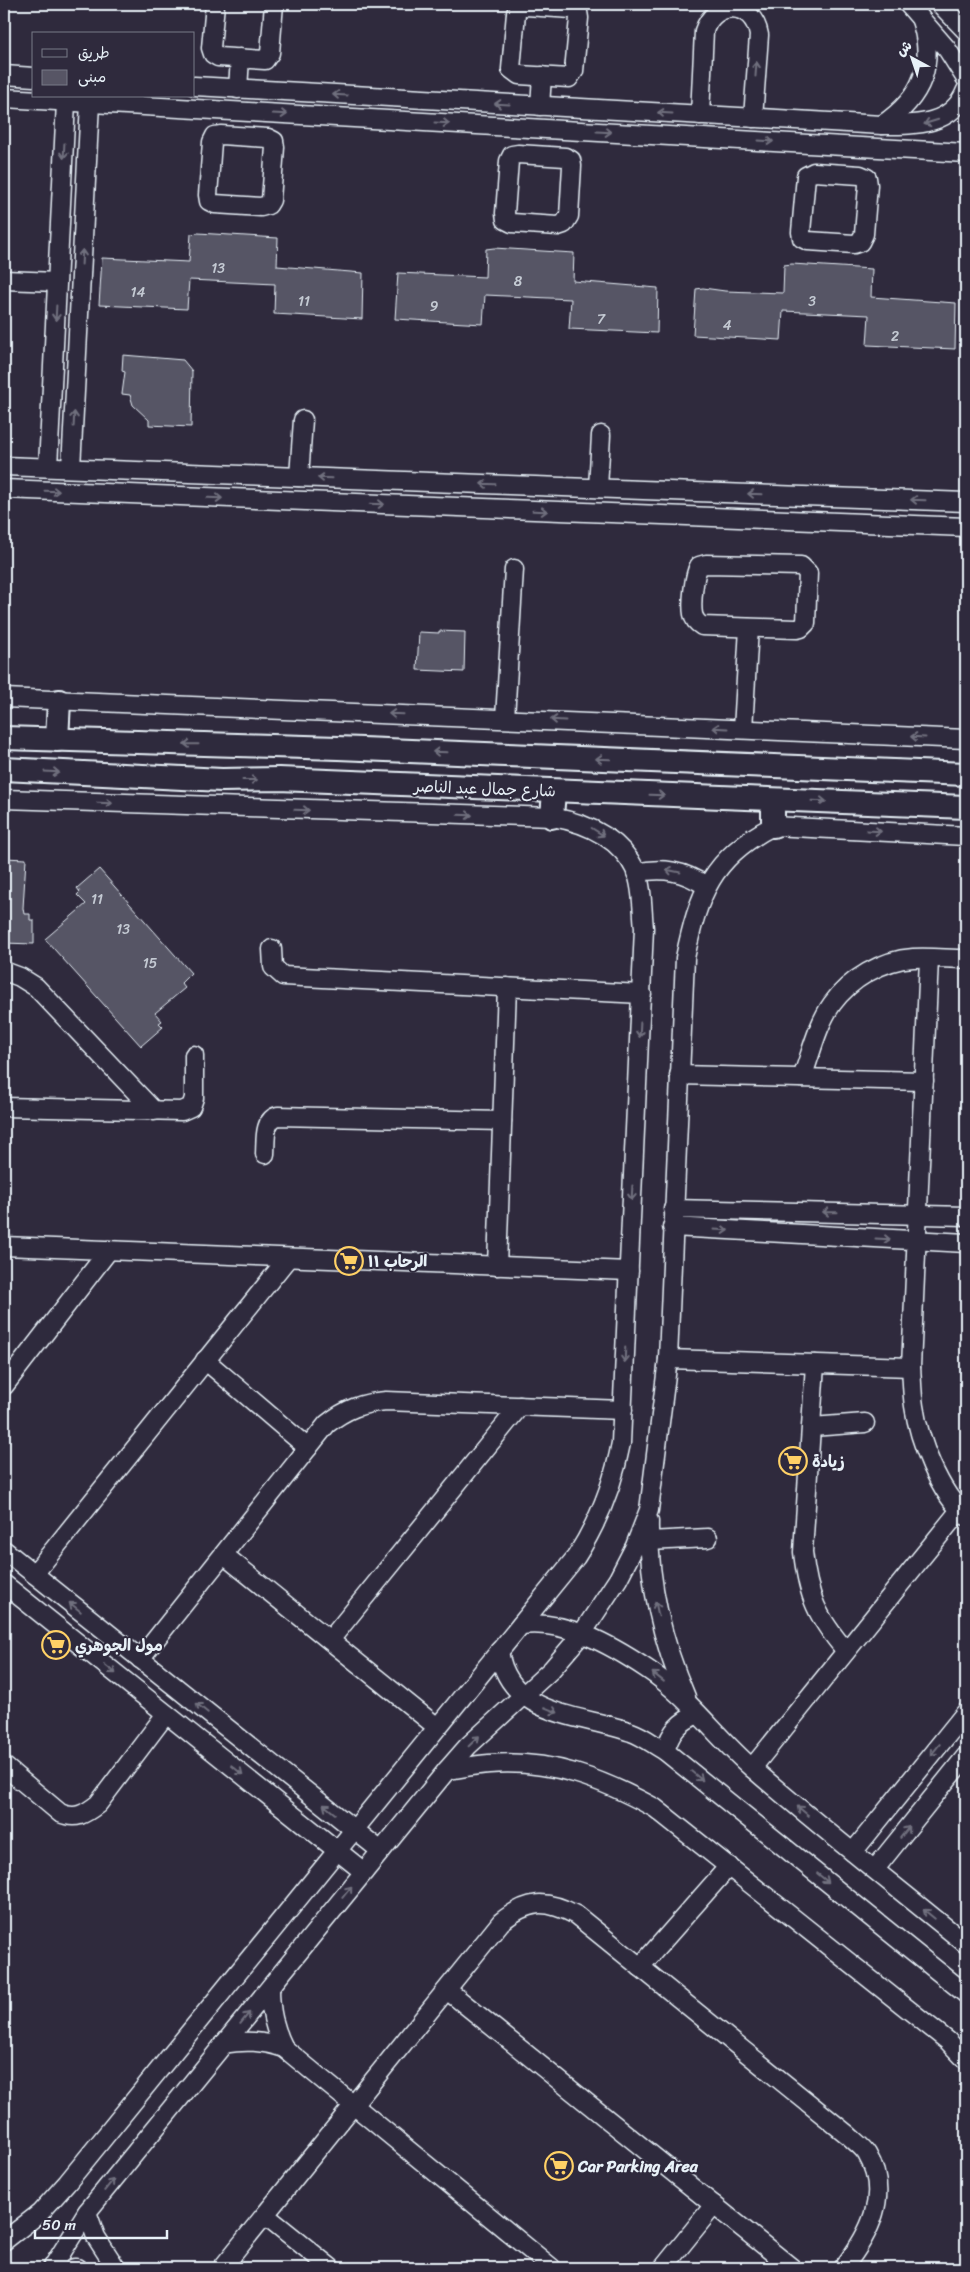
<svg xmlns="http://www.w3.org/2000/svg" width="970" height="2272" viewBox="0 0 970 2272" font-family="Sriracha,'Playpen Sans Arabic',sans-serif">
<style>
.building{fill:#575565;stroke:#e8f1f8}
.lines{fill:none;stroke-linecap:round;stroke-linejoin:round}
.minor-casing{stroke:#e8f1f8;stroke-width:21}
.major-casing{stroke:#e8f1f8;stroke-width:26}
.minor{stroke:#2f2a3d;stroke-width:18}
.major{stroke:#2f2a3d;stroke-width:22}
.oneway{stroke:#70707e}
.labels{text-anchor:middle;stroke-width:4;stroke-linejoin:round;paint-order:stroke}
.number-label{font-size:14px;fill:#c4cad3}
.street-label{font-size:16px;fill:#e8f1f8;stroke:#2f2a3d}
.poi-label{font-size:16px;font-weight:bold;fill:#e8f1f8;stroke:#2f2a3d;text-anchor:start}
</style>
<rect width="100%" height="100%" fill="#2f2a3d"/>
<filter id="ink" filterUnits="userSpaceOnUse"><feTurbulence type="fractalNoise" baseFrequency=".02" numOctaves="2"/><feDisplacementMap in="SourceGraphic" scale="10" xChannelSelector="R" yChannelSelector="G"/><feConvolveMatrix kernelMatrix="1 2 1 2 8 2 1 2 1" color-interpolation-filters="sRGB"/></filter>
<g filter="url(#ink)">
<!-- building -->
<g class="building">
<polygon points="198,233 278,238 277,266 363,273 362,319 274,314 275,284 189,280 187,309 99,305 102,258 189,262 191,234"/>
<polygon points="494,248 574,253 573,281 658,288 657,333 569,329 571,299 485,295 483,324 395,319 398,273 485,277 486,249"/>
<polygon points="792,264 872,269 871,297 956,303 955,349 867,345 869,315 783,311 781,340 693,335 696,289 703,288 725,291 783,293 784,265"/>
<polygon points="123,355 183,360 192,371 191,427 149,425 149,420 133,405 130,395 122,394 125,372 122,371"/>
<polygon points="439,631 465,632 464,672 417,670 419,632 439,633"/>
<polygon points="4,858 26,859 23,908 24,914 30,914 30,920 34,920 34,944 4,943"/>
<polygon points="99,869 191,973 181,983 185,988 155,1013 162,1021 159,1023 163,1027 141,1046 45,939 86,904 77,895 80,892 77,888"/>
</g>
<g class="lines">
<defs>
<g id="minor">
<polyline points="215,4 211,48 213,54 218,57 265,60 270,53 274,4"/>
<polyline points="908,4 947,49 966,79"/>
<polyline points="940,4 966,31"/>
<polygon points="526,6 572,9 578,12 579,18 574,71 569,78 519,75 511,69 516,13 519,7"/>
<polyline points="4,75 34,77"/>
<path d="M194 86 882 125C915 125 952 126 966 90"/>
<polyline points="238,89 240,58"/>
<polyline points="4,98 966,153"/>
<polyline points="540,106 542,76"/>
<path d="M700 115 704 31C714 0 753 0 759 35L753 118"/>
<path d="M882 125C923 97 936 64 920 17"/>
<polygon points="221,135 268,138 274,141 275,147 271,200 268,205 261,207 215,204 209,201 208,195 212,142 215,136"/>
<polygon points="518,154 565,157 571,160 572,166 569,216 564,224 558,226 512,223 506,220 505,213 509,161 512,155"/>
<polygon points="814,172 860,175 867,178 868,185 864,234 860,242 854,244 808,241 802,238 801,232 806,176"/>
<polyline points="4,280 57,282"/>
<polyline points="4,466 966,502"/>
<polyline points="48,467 66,102"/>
<polyline points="71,468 90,103"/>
<polyline points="299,477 303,420"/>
<polyline points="598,488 601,435"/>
<polyline points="4,489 966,527"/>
<path d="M706 564 801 566 808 573 806 623 801 628 797 629 702 626C697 623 694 620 693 614 691 603 694 575 699 566Z"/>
<polyline points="4,698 966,739"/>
<polyline points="505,718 514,569"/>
<polyline points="743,729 749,628"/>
<path d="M4 799 552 817C587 823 620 838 636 871 643 888 642 911 644 928L621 1443C613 1486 599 1521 576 1557L67 2183 40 2213 4 2241"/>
<path d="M636 873C663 867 684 871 706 886"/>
<polyline points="272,949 273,967 283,976 642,994"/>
<path d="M929 959 911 1367C912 1380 912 1393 914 1406 919 1441 939 1492 966 1516"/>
<polyline points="4,971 20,977 36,987 154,1111"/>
<polyline points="679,1075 924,1081"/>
<path d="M802 1078C811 1054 817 1025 832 1004 850 979 882 960 913 958 930 957 949 959 966 959"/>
<polyline points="4,1107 182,1111 191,1107 194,1098 194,1055"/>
<path d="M265 1154C266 1141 263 1120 278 1116L502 1121"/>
<polyline points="673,1209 966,1216"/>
<polyline points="672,1227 966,1243"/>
<polyline points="4,1246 629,1271"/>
<polyline points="497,1266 507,987"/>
<polyline points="668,1359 911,1367"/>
<polyline points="205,1360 308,1448"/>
<path d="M815 1364 803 1552C808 1597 817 1617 846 1651"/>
<polyline points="4,1386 109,1250"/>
<polyline points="812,1427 865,1423"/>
<path d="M649 1521C648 1583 662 1641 686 1697"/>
<polyline points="649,1541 708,1538"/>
<polyline points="4,1550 381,1851"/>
<polyline points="224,1555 437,1727"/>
<polyline points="34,1574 288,1258"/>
<polyline points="4,1584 364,1872"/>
<path d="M521 1625C566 1619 611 1645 647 1669 688 1696 716 1737 752 1768 822 1829 895 1886 966 1944"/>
<polyline points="330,1640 520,1406"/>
<path d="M499 1651C509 1718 582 1714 631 1732 643 1736 654 1745 665 1751L966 1994"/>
<path d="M140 1659 327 1424C346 1409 362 1403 386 1401L623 1410"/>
<path d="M665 1751C671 1731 679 1722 698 1714"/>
<path d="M4 1766 60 1813C76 1820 85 1814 98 1804L166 1714"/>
<polyline points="752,1768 960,1510"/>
<path d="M447 1770C461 1768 475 1765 489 1764 551 1759 602 1779 655 1808L948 2041 966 2060"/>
<polyline points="853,1852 966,1712"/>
<polyline points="875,1869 966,1756"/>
<polyline points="640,1967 729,1866"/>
<path d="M270 1988C270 2011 274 2028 284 2048"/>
<polyline points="447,1990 792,2268"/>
<path d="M223 2044C246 2040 262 2041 284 2048L552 2268"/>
<polyline points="87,2212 96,2237 116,2268"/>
<polyline points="265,2215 331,2268"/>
<path d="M52 2268 87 2212 447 1770 468 1746 551 1670 581 1635 618 1579 635 1546 649 1510 668 1359 685 958C698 895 712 857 773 826L966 836"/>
<polyline points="74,2268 77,2268"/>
<path d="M222 2268 501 1922C528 1900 545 1899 576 1915L848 2135C854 2141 863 2147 867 2154 891 2195 869 2235 843 2268"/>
<polyline points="663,2268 714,2205"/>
</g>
<g id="major">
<polyline points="4,738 338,748 966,774"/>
<polyline points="57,740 59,701"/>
<polyline points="4,769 222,780 279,779 966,807"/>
<polyline points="773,800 773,826"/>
<polyline points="552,817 554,791"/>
</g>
</defs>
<!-- minor casing -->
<use href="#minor" class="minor-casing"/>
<!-- major casing -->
<use href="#major" class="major-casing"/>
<!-- minor -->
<use href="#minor" class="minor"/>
<!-- major -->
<use href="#major" class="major"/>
</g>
<!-- one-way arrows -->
<defs><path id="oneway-shaft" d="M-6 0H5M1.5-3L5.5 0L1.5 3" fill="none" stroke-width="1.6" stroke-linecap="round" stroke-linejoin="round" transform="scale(1.25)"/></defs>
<g class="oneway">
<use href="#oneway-shaft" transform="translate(756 69) rotate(-86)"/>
<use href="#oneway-shaft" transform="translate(340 95) rotate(-177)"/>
<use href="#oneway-shaft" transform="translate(502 104) rotate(-177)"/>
<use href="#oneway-shaft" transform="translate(665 113) rotate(-177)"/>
<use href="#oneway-shaft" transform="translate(280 114) rotate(3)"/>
<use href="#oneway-shaft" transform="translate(931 122) rotate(163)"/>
<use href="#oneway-shaft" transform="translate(442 123) rotate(3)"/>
<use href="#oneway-shaft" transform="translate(604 132) rotate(3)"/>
<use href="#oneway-shaft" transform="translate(766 141) rotate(3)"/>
<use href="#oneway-shaft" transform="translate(64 151) rotate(93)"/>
<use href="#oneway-shaft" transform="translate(82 257) rotate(-87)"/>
<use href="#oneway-shaft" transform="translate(56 313) rotate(93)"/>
<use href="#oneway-shaft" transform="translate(74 419) rotate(-87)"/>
<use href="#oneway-shaft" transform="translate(325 478) rotate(-178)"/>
<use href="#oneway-shaft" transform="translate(488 484) rotate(-178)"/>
<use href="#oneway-shaft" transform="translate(52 491) rotate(2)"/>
<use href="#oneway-shaft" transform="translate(755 494) rotate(-178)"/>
<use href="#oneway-shaft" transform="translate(215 498) rotate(2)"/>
<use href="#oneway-shaft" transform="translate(918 500) rotate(-178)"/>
<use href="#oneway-shaft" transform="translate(377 504) rotate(2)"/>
<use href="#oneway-shaft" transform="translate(540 511) rotate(2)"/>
<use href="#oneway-shaft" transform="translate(396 714) rotate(-178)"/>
<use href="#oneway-shaft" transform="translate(558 720) rotate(-177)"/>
<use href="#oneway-shaft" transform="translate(720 728) rotate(-177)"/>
<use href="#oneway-shaft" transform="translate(918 737) rotate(-177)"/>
<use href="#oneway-shaft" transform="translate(191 744) rotate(-179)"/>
<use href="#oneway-shaft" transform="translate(440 752) rotate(-178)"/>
<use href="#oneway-shaft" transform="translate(603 759) rotate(-178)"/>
<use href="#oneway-shaft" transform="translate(52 772) rotate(3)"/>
<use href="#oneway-shaft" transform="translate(250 780)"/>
<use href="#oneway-shaft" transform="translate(657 795) rotate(2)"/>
<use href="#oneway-shaft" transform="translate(819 801) rotate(2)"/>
<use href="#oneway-shaft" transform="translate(105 803) rotate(2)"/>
<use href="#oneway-shaft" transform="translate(302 810) rotate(2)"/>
<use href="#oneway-shaft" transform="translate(465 815) rotate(2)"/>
<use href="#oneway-shaft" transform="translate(874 831) rotate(3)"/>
<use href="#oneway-shaft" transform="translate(598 832) rotate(32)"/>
<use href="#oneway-shaft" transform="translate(673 871) rotate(-169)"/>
<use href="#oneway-shaft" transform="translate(640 1030) rotate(93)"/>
<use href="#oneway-shaft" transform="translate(632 1193) rotate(93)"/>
<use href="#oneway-shaft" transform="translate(830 1212) rotate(-179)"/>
<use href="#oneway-shaft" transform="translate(721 1230) rotate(3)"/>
<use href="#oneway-shaft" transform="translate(883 1239) rotate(3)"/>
<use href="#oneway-shaft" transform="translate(625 1355) rotate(92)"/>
<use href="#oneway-shaft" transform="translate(75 1607) rotate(-141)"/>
<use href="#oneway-shaft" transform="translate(657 1609) rotate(-102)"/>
<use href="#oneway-shaft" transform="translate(110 1669) rotate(39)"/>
<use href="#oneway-shaft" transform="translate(658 1677) rotate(-142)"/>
<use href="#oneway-shaft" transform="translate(202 1708) rotate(-141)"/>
<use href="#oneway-shaft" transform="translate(551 1710) rotate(22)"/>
<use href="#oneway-shaft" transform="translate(474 1741) rotate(-44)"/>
<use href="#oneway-shaft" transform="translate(935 1750) rotate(129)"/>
<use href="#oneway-shaft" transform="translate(237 1770) rotate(39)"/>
<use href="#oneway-shaft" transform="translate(697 1776) rotate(39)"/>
<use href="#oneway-shaft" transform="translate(329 1809) rotate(-141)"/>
<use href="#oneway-shaft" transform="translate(803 1811) rotate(-140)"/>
<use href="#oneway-shaft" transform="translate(905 1832) rotate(-51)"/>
<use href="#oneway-shaft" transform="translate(823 1878) rotate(39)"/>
<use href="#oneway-shaft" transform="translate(347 1892) rotate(-51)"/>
<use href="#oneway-shaft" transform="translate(929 1914) rotate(-141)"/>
<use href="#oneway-shaft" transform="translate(245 2018) rotate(-51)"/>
<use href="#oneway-shaft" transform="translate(109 2185) rotate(-51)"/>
</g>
</g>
<!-- icons -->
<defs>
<symbol id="supermarket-ring" viewBox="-11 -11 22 22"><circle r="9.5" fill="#2f2a3d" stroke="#ffd166" stroke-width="1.5"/><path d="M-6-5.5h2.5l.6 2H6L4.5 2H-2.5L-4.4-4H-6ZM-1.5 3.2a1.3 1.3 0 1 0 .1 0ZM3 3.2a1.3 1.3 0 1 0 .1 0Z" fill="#ffd166"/></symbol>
</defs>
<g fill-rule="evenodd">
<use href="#supermarket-ring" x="333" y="1245" width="32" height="32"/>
<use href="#supermarket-ring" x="777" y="1445" width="32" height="32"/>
<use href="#supermarket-ring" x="40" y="1629" width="32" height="32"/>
<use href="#supermarket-ring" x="543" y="2150" width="32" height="32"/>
</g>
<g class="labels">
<!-- number labels -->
<g class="number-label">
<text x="218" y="273">13</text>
<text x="518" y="286">8</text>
<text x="138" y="297">14</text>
<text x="304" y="306">11</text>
<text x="812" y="306">3</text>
<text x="434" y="311">9</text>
<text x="601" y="324">7</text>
<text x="727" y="330">4</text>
<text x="895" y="341">2</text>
<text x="97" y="904">11</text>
<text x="123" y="934">13</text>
<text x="150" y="968">15</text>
</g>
<!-- street labels -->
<g class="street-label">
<text transform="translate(485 788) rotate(2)" y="6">شارع جمال عبد الناصر</text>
</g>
<!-- poi labels -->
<g class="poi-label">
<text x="368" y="1267">الرحاب ١١</text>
<text x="812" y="1467">زيادة</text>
<text x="75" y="1651">مول الجوهري</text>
<text x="578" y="2172">Car Parking Area</text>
</g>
</g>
<!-- margin -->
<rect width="970" height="2272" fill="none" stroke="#2f2a3d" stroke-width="20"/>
<rect x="10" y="10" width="950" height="2252" fill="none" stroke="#e8f1f8" stroke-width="2" filter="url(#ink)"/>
<!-- legend -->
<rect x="32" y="32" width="162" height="65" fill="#2f2a3d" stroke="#797a88"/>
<rect x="42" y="49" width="25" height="8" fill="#2f2a3d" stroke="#797a88"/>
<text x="78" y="58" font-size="15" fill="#e8f1f8">طريق</text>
<rect x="42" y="70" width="25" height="15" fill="#575565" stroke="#797a88"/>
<text x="78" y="82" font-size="15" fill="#e8f1f8">مبنى</text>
<!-- north arrow -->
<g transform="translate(912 58) rotate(320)" stroke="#2f2a3d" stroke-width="4" paint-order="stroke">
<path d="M0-4L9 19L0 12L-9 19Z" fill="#e8f1f8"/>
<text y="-8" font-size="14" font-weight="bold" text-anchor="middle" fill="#e8f1f8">ش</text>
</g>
<!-- scale -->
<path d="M35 2230v8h132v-8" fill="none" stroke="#e8f1f8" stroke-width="2.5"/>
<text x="42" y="2230" font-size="15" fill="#e8f1f8" stroke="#2f2a3d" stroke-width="4" paint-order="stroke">50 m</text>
</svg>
